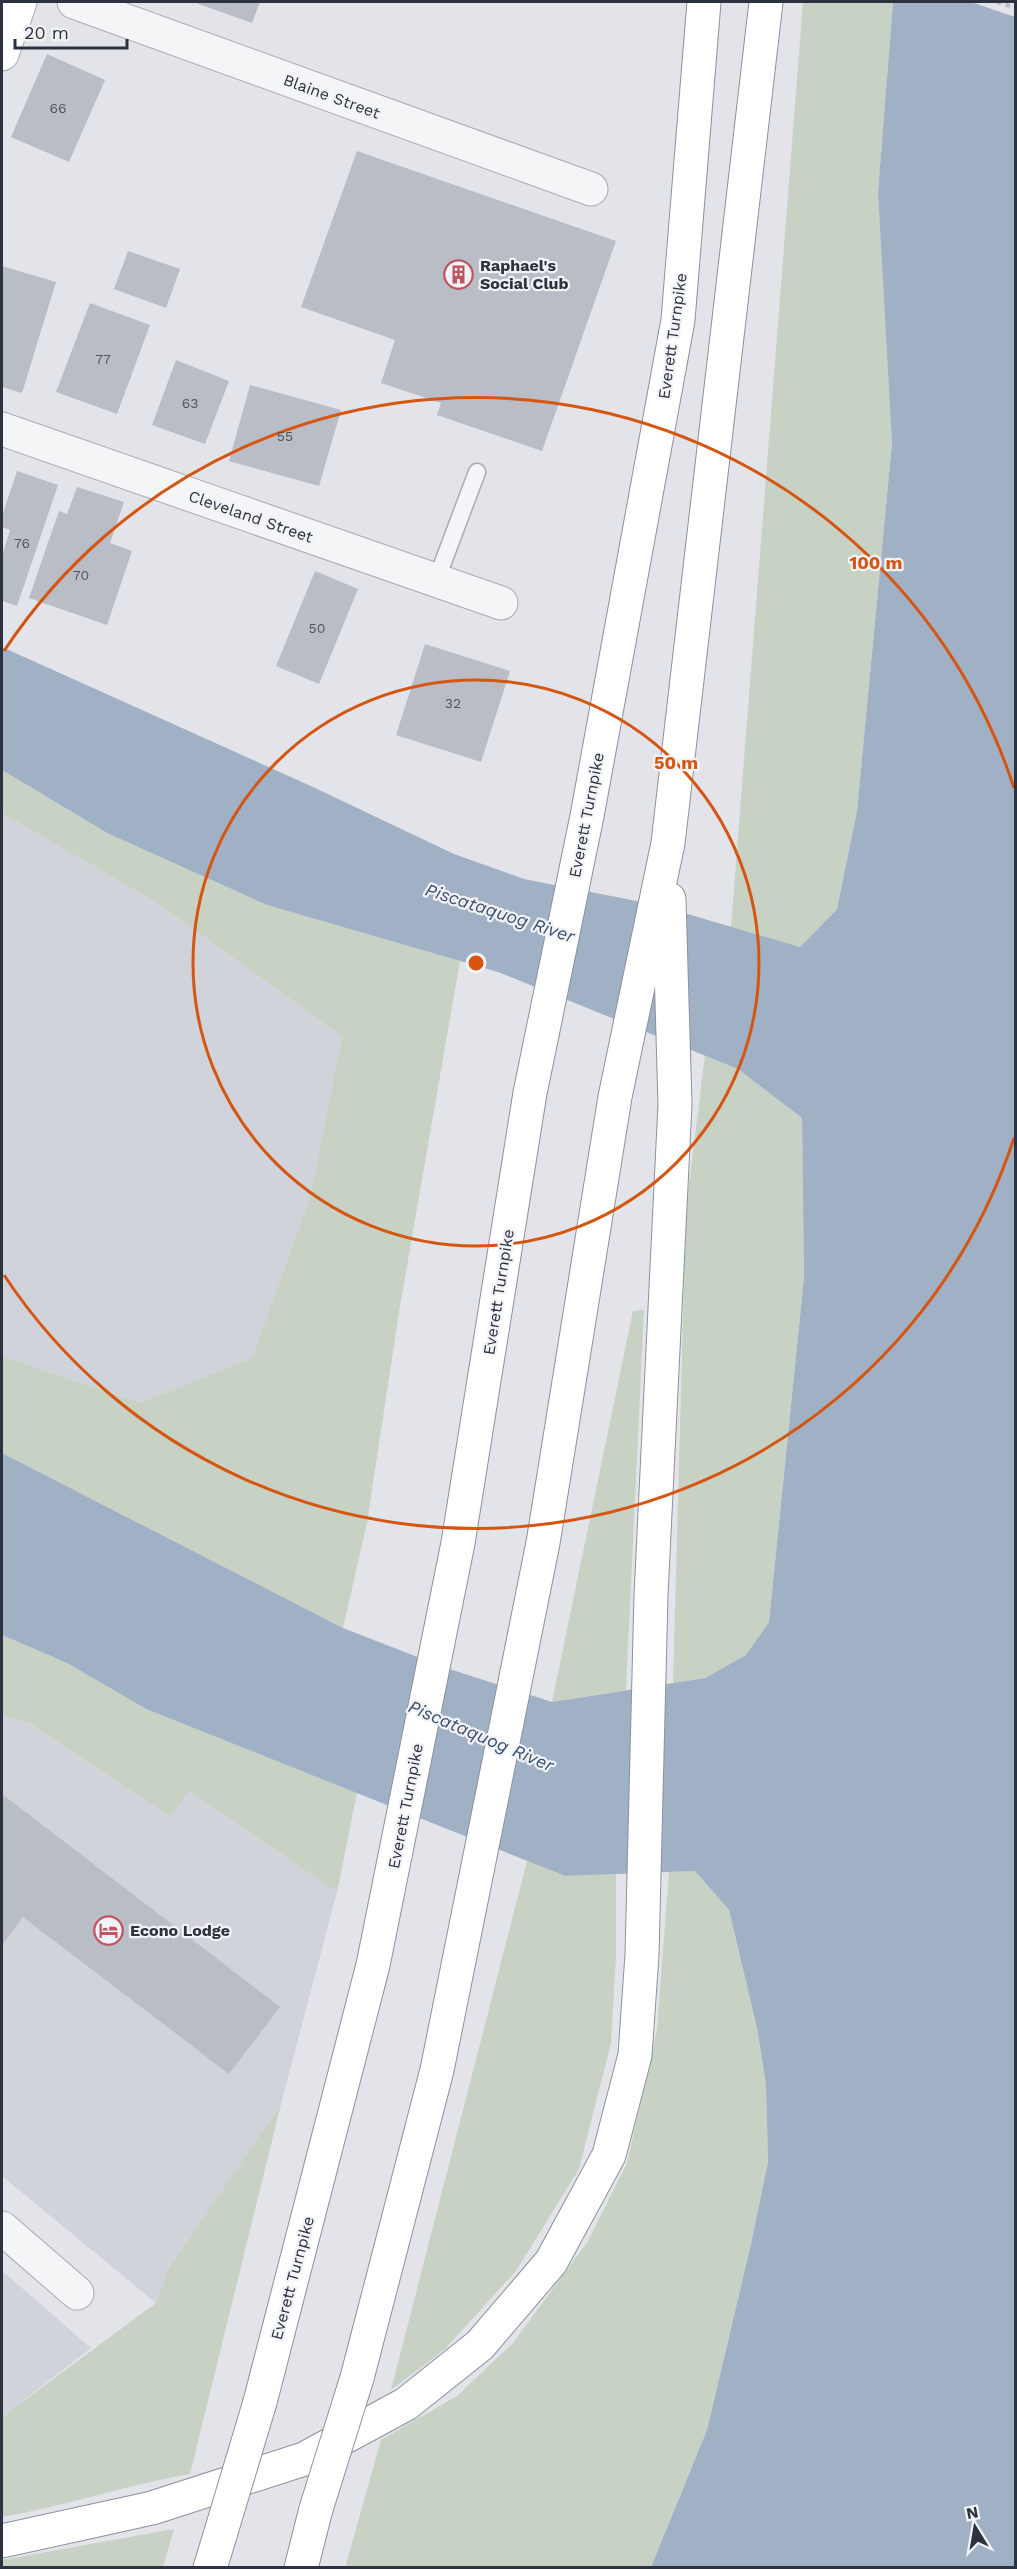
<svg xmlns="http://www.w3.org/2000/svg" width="1017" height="2569" viewBox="0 0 1017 2569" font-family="'Work Sans',sans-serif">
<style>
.built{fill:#d0d3da}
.green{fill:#c7d2c4}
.water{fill:#a1b1c5}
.pier{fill:#e2e4e9}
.building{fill:#b9bdc5}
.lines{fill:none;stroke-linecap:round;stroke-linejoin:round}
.service-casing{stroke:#a8abb3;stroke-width:19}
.minor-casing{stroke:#a8abb3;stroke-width:35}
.secondary-casing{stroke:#a8abb3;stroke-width:35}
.motorway-casing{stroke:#8b919e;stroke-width:35}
.path{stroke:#bcbec3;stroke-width:4;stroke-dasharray:4.5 4.5;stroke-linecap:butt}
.service{stroke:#f4f5f7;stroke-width:16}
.minor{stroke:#f4f5f7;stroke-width:33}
.secondary{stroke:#fff;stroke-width:33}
.motorway{stroke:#fff;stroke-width:33}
.motorway-bridge-casing{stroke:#8b919e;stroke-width:35;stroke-linecap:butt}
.motorway-bridge{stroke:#fff;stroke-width:33}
.ring{fill:none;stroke:#d55511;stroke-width:3}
.labels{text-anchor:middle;stroke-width:4.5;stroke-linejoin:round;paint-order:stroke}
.number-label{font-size:14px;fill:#4f5560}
.street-label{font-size:16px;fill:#2c323f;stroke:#f1f3f6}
.poi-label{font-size:16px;font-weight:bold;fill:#2c323f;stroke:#f1f3f6;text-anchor:start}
.water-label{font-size:18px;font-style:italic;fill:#3a506e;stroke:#f1f3f6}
.centre{fill:#d55511;stroke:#f1f3f6;stroke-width:3}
.ring-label{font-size:18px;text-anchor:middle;font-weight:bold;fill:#d55511;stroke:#f1f3f6;stroke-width:4.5;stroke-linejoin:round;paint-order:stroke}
</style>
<rect width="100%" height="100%" fill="#e2e4e9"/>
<!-- built -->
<g class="built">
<polygon points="2,813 154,901 342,1036 311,1195 252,1358 140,1403 2,1356"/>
<polygon points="2,1716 29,1723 171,1817 189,1791 337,1892 281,2104 169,2268 156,2303 2,2176"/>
<polygon points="2,2271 91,2348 2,2417"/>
</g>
<!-- green -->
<g class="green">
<polygon points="803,2 893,2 878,192 892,443 857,811 837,909 800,947 731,927"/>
<polygon points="2,770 109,834 267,905 460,961 399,1312 367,1523 343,1628 2,1453 2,1356 140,1403 252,1358 311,1195 342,1036 154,901 2,813"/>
<polygon points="705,1055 738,1069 802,1118 804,1277 769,1622 746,1655 705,1678 673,1683 686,1208"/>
<polygon points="644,1310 626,1690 552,1702 633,1311"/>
<polygon points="2,1635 67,1663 146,1709 357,1793 337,1892 189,1791 171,1817 29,1723 2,1716"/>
<polygon points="527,1861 565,1876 616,1874 616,1955 611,2043 579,2169 516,2271 445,2349 391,2390"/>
<polygon points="695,1871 729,1910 757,2028 766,2084 768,2162 751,2244 707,2430 651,2567 345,2568 381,2440 457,2396 513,2343 588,2241 627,2163 657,2029 669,1872"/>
<path d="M281 2104 190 2474C127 2485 65 2506 2 2517V2417L156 2303 169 2268Z"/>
<polygon points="174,2529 163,2567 2,2567 2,2560"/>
</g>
<!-- water -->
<polygon class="water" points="893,2 1015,2 1015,2567 651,2567 707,2430 751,2244 768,2162 766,2084 757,2028 729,1910 695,1871 565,1876 146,1709 67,1663 2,1635 2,1453 343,1628 443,1667 552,1702 705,1678 746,1655 769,1622 804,1277 802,1118 738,1069 498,972 267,905 109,834 2,770 2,647 313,787 454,854 524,879 657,905 800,947 837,909 857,811 892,443 878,192"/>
<!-- pier -->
<polygon class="pier" points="971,2 1015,2 1015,17"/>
<!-- building -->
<g class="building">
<polygon points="193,2 260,2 252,23"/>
<polygon points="47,54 105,80 69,162 11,137"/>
<polygon points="357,151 616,241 542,451 437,415 441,403 381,383 395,340 301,307"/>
<polygon points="128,251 180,269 166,308 114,289"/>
<polygon points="2,266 56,282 22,393 2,387"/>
<polygon points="90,303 150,325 117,414 56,392"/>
<polygon points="176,360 229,381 205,444 152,425"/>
<polygon points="250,385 341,410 319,486 229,461"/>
<polygon points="17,471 58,485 17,606 2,601 2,556 10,530 2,527 2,516"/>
<polygon points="77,487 124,502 110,543 132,551 107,625 29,598 59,511 67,514"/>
<polygon points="315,571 358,589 319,684 276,666"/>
<polygon points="425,644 510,671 481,762 396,735"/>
<polygon points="2,1794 280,2007 229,2074 23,1917 2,1945"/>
</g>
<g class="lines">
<defs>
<polyline id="service" points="436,581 477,472"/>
<g id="minor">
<polyline points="74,2 591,189"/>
<polyline points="2,429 501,603"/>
<polyline points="2,2228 77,2293"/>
</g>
<polyline id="secondary" points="2,54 20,2"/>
<g id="motorway">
<polyline points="357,2378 437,2070 543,1543 615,1097 668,843 766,2"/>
<polyline points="260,2402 373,1965 458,1543 530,1093 587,816 678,320 704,2"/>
<polyline points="2,2541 152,2508 304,2459 406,2404 480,2345 551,2262 609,2155 635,2055 642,1955 651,1595 675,1104 669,899"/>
<polyline points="210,2568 221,2532"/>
<polyline points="301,2568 316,2509"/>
</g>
</defs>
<!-- service casing -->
<use href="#service" class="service-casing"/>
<!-- minor casing -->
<use href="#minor" class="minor-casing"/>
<!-- secondary casing -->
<use href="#secondary" class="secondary-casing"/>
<!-- motorway casing -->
<use href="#motorway" class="motorway-casing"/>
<!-- path -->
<polyline class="path" points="997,2 1016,8"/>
<!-- service -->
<use href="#service" class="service"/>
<!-- minor -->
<use href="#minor" class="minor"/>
<!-- secondary -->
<use href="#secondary" class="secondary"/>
<!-- motorway -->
<use href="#motorway" class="motorway"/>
<defs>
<g id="motorway-bridge">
<polyline points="316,2509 357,2378"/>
<polyline points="221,2532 260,2402"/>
</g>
</defs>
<!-- motorway-bridge casing -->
<use href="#motorway-bridge" class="motorway-bridge-casing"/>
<!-- motorway-bridge -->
<use href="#motorway-bridge" class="motorway-bridge"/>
</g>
<!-- distance rings -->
<g class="ring">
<circle cx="476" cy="963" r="283"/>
<path d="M1014 1138A566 566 0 0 1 4 1275M4 651A566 566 0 0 1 1014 788"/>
</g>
<!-- icons -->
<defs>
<symbol id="building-ring" viewBox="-11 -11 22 22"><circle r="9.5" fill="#f1f3f6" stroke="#c05461" stroke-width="1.5"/><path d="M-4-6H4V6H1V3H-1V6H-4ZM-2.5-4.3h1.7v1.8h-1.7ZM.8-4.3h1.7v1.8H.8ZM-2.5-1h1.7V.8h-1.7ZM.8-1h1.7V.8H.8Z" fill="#c05461"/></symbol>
<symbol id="hotel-ring" viewBox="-11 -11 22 22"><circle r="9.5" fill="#f1f3f6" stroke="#c05461" stroke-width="1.5"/><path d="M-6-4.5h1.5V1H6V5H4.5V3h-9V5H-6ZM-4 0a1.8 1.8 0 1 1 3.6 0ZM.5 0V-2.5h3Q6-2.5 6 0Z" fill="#c05461"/></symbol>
</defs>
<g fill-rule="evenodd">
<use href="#building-ring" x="442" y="258" width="33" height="33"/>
<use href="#hotel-ring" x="92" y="1914" width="33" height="33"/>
</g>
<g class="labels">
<!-- number labels -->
<g class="number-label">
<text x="58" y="113">66</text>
<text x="103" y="364">77</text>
<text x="190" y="408">63</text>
<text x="285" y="441">55</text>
<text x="22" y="548">76</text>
<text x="81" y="580">70</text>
<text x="317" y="633">50</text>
<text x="453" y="708">32</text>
</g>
<!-- street labels -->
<g class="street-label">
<text transform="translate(332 96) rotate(20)" y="6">Blaine Street</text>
<text transform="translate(672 336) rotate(-82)" y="6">Everett Turnpike</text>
<text transform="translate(251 516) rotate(19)" y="6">Cleveland Street</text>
<text transform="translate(586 815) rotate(-79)" y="6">Everett Turnpike</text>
<text transform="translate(498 1292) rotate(-81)" y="6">Everett Turnpike</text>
<text transform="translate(405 1806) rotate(-79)" y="6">Everett Turnpike</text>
<text transform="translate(292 2278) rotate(-75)" y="6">Everett Turnpike</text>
</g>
<!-- poi labels -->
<g class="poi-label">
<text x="480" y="271">Raphael's<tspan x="480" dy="18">Social Club</tspan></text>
<text x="130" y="1936">Econo Lodge</text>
</g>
<!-- water labels -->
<g class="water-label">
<text transform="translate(500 913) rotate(18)" y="6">Piscataquog River</text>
<text transform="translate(481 1736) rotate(23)" y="6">Piscataquog River</text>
</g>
</g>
<circle cx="476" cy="963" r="9" class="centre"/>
<g class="ring-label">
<text x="876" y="569">100 m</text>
<text x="676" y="769">50 m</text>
</g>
<!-- border -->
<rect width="1017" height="2569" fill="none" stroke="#2c323f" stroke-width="6"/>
<!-- north arrow -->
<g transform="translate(975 2527) rotate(349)" stroke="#f1f3f6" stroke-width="4.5" paint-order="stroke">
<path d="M0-4.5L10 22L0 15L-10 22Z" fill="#2c323f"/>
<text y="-9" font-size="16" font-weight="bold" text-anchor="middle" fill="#2c323f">N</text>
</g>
<!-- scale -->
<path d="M15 39v9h112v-9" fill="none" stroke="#2c323f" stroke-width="3"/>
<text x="24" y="39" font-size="18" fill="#2c323f" stroke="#f1f3f6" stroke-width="4.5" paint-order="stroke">20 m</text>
</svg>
